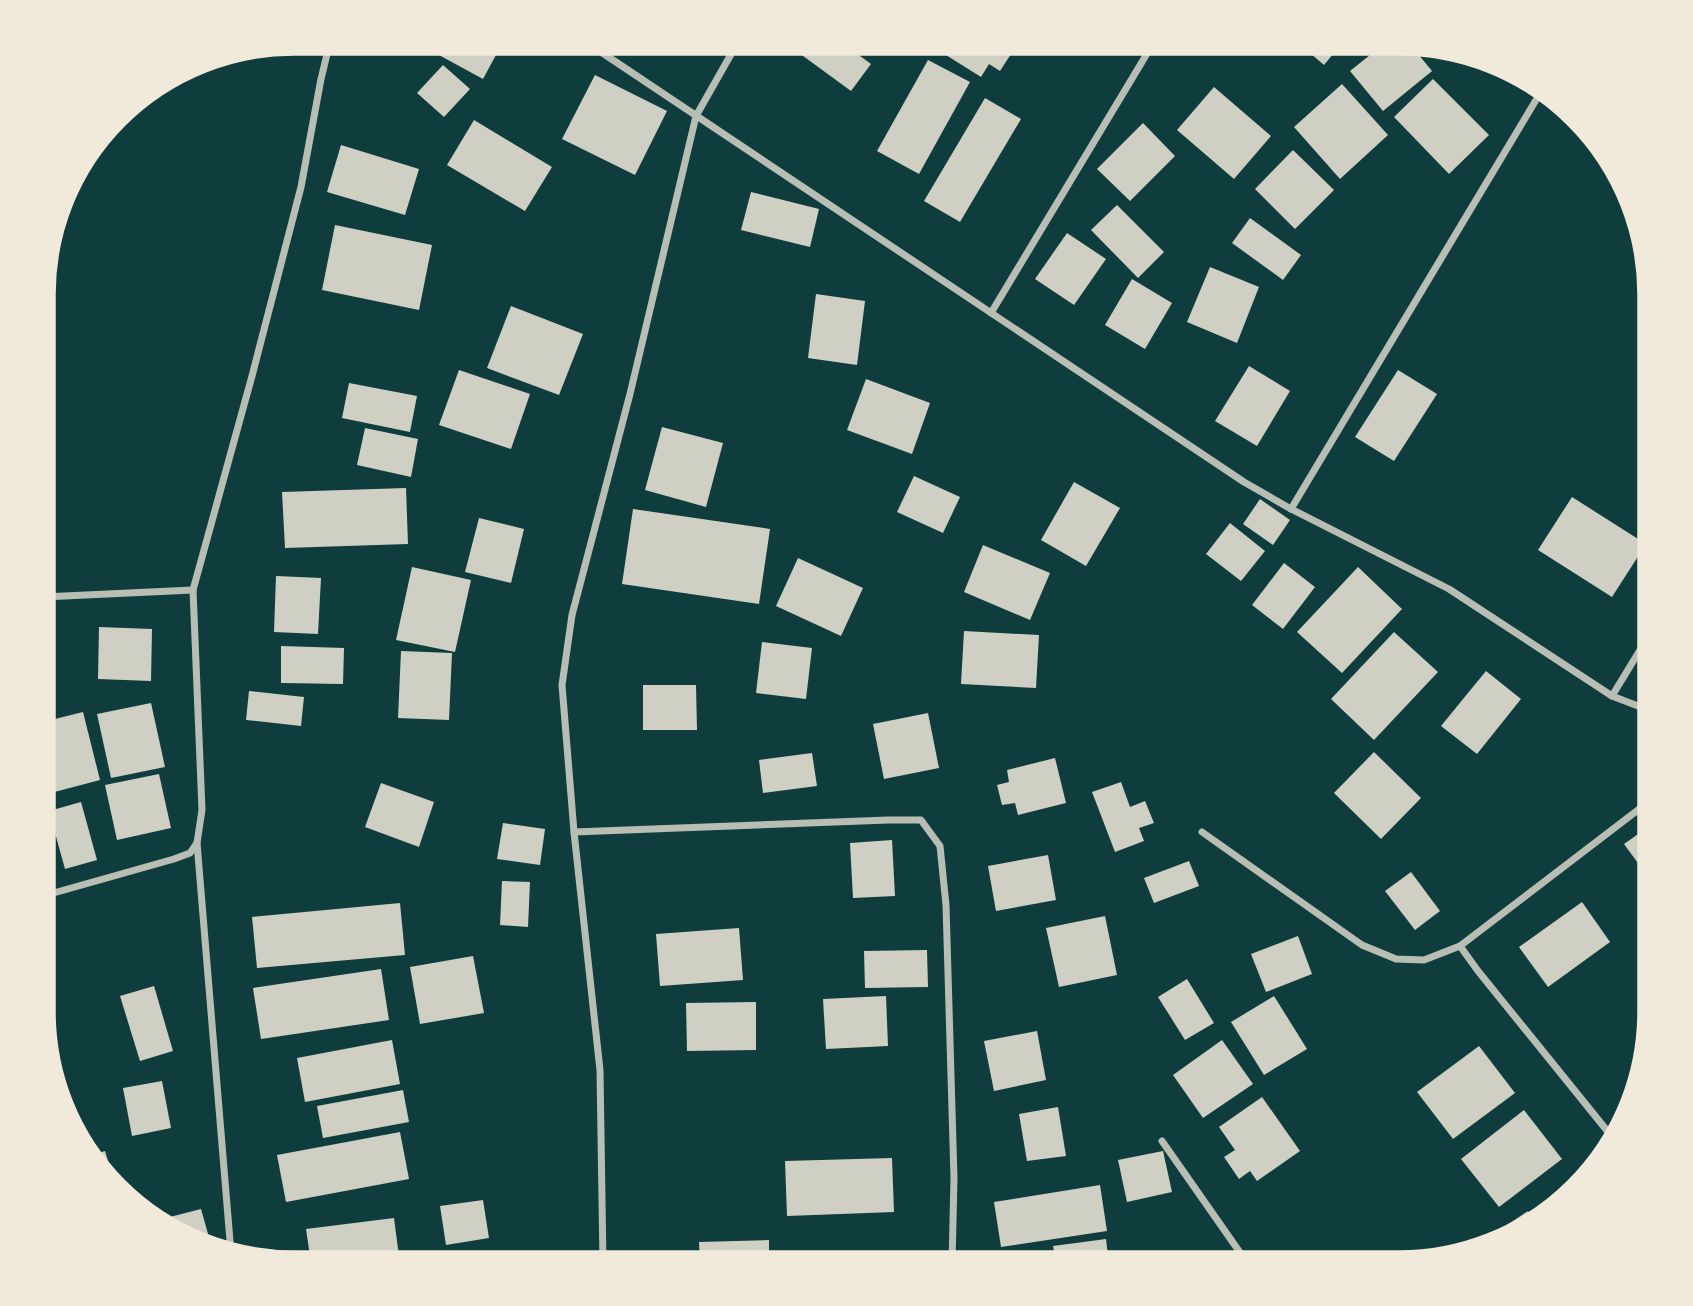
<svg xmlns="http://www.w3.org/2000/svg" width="1693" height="1306" viewBox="0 0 1693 1306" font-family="'Archivo Narrow',sans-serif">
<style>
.building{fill:#cfcfc3}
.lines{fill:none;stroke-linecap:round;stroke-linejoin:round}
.minor{stroke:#b8beb3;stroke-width:7}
.rim{fill:none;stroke:#f1e9da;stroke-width:3.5}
</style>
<rect width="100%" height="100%" fill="#0f3d3e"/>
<!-- building -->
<g class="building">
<polygon points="443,42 503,42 483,79 437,54"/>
<polygon points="784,42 841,42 871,64 851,91"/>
<polygon points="943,42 1003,42 1000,47 1011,54 1000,71 989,64 981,77 938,50"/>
<polygon points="1297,42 1343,42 1324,65"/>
<polygon points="1385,43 1409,43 1432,71 1383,111 1350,71"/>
<polygon points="928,60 970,82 919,174 877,151"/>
<polygon points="443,65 470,89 444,117 417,93"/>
<polygon points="595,75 667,111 635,175 562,139"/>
<polygon points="1433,79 1489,135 1449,174 1394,117"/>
<polygon points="1342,84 1388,135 1340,179 1294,127"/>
<polygon points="1214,87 1271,136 1234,179 1177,130"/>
<polygon points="985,98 1021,119 960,222 924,201"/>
<polygon points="474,120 552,167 525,211 447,165"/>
<polygon points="1143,123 1175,156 1130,201 1097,169"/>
<polygon points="341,145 419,169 405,215 327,192"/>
<polygon points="1293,150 1334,190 1295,229 1255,189"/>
<polygon points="751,192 819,209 810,247 741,230"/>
<polygon points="1117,205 1164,252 1138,278 1091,230"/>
<polygon points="1250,218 1301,255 1283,280 1232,243"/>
<polygon points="335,225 432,245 419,310 322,290"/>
<polygon points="1067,233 1106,259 1074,305 1035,279"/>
<polygon points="1210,267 1259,287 1237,343 1187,322"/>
<polygon points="1132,279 1172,303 1145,349 1105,325"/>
<polygon points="816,294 865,301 857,365 808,358"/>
<polygon points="511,306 583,334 559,395 487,368"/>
<polygon points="1249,366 1290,391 1257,446 1215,421"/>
<polygon points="459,370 530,394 511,449 439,425"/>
<polygon points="1398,370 1437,394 1394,461 1355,437"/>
<polygon points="866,379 930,403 912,454 847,430"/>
<polygon points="349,383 417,396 410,432 342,418"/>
<polygon points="662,427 723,443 706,507 645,490"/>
<polygon points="365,428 418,439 411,477 357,465"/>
<polygon points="914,476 960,497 943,533 897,512"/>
<polygon points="1074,482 1120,508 1086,566 1041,540"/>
<polygon points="406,488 408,544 285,548 282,492"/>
<polygon points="1572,497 1646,544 1612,597 1538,550"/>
<polygon points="1260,499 1290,520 1273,545 1243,524"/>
<polygon points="633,509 770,529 759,604 622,584"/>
<polygon points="479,518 524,529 511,583 465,572"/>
<polygon points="1230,523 1265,551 1241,581 1206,554"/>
<polygon points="983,545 1050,573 1030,620 964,592"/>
<polygon points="798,558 863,588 841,636 776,606"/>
<polygon points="1284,563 1315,587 1283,629 1252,605"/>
<polygon points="412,567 471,580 455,652 396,640"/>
<polygon points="1358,567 1402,609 1342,673 1297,632"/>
<polygon points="276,576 321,578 318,634 274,632"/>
<polygon points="99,627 152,629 151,681 98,679"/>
<polygon points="964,631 1039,635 1036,688 961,684"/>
<polygon points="1394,632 1438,672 1374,740 1331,699"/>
<polygon points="762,642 812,648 806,699 756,693"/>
<polygon points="281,646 344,648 343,684 281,683"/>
<polygon points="401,651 452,653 449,720 398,718"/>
<polygon points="1486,671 1521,699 1477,754 1441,726"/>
<polygon points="643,685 696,685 697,730 643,730"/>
<polygon points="249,691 304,697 301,726 246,720"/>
<polygon points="151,703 165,767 111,778 97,714"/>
<polygon points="83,712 100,780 43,795 43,722"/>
<polygon points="928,713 939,768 884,779 873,724"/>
<polygon points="1374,752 1421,798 1381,839 1334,793"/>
<polygon points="812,753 817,786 763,793 759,760"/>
<polygon points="1055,758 1066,803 1018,815 1015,803 1002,805 997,785 1009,782 1007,770"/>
<polygon points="159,774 171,828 117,840 105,785"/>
<polygon points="1121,782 1130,807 1145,801 1154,823 1139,828 1144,841 1115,852 1092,792"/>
<polygon points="381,783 434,802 419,847 365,827"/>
<polygon points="81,802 97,860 65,869 49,811"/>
<polygon points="43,803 45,803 49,863 43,863"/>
<polygon points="503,823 545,829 540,865 497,859"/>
<polygon points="1651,825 1651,881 1624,844"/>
<polygon points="892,840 895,896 853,898 850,843"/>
<polygon points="1048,855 1056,900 996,911 988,866"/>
<polygon points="1189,861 1199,886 1154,903 1144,878"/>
<polygon points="1411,872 1440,911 1415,930 1385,891"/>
<polygon points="502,881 530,882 528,927 500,925"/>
<polygon points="1582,902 1610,942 1548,987 1519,947"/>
<polygon points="400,903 405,955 257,968 252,917"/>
<polygon points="1105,916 1117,975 1059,987 1046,928"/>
<polygon points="739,928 743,980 660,986 656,934"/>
<polygon points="1298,936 1312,974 1266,992 1251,954"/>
<polygon points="927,950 928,987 865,988 864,951"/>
<polygon points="473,956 484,1013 420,1024 410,967"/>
<polygon points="381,969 389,1020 261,1039 253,988"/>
<polygon points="1187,979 1214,1023 1185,1040 1158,997"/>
<polygon points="154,986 173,1051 140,1061 120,996"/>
<polygon points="886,996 888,1046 826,1049 823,999"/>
<polygon points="1274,996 1307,1049 1264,1075 1231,1022"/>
<polygon points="756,1002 756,1050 687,1051 686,1003"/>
<polygon points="1037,1031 1046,1080 994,1091 984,1041"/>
<polygon points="392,1040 400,1084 305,1102 297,1058"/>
<polygon points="1222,1040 1253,1084 1203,1118 1173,1075"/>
<polygon points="1479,1046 1515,1093 1453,1139 1417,1092"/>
<polygon points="162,1081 171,1128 132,1136 123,1088"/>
<polygon points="403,1090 409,1122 323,1138 317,1106"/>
<polygon points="1262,1097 1300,1151 1257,1181 1250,1171 1239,1179 1224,1157 1235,1150 1219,1127"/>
<polygon points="1058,1107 1066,1156 1027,1161 1019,1114"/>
<polygon points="1524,1110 1562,1159 1499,1207 1461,1159"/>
<polygon points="400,1132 409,1179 286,1202 277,1155"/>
<polygon points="105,1151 115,1184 92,1155"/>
<polygon points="1163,1151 1172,1192 1127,1202 1118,1160"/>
<polygon points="892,1158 894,1212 787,1216 785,1161"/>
<polygon points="1100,1185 1107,1231 1001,1247 994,1202"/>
<polygon points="483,1200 489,1238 446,1245 440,1206"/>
<polygon points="201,1209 212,1248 198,1245 158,1220"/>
<polygon points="1528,1211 1533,1218 1496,1245 1489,1246 1485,1240"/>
<polygon points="394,1218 400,1264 311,1263 306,1229"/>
<polygon points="1106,1239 1109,1264 1056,1264 1053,1246"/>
<polygon points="769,1240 769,1264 700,1264 699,1242"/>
</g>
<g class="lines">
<!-- minor -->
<g class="minor">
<polyline points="586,42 1244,482 1291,509 1449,589 1612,696 1651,711"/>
<polyline points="991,313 1154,42"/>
<polyline points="1291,509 1542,90"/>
<polyline points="43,597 193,590"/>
<polyline points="1612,696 1651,632"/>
<polyline points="574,832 888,820 921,820 940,846 946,905 954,1178 952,1264"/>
<polyline points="1202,832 1362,945 1396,959 1424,960 1460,946"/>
<polyline points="197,843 231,1253"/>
<polyline points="43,896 174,859 190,853 197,843 202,810 193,590 252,376 301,187 321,79 330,42"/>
<polyline points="1613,1138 1478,971 1460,946 1651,800"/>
<polyline points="1162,1141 1248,1264"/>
<polyline points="603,1264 600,1070 574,832 562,685 572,615 630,394 696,116 738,42"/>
</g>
</g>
<!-- crop -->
<path d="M0 0H1693V1306H0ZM294 54H1399A240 240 0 0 1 1639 294V1012A240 240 0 0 1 1399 1252H294A240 240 0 0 1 54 1012V294A240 240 0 0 1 294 54Z" fill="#f1e9da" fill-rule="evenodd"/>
<path class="rim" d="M294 54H1399A240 240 0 0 1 1639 294V1012A240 240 0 0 1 1399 1252H294A240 240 0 0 1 54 1012V294A240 240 0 0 1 294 54Z"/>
</svg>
